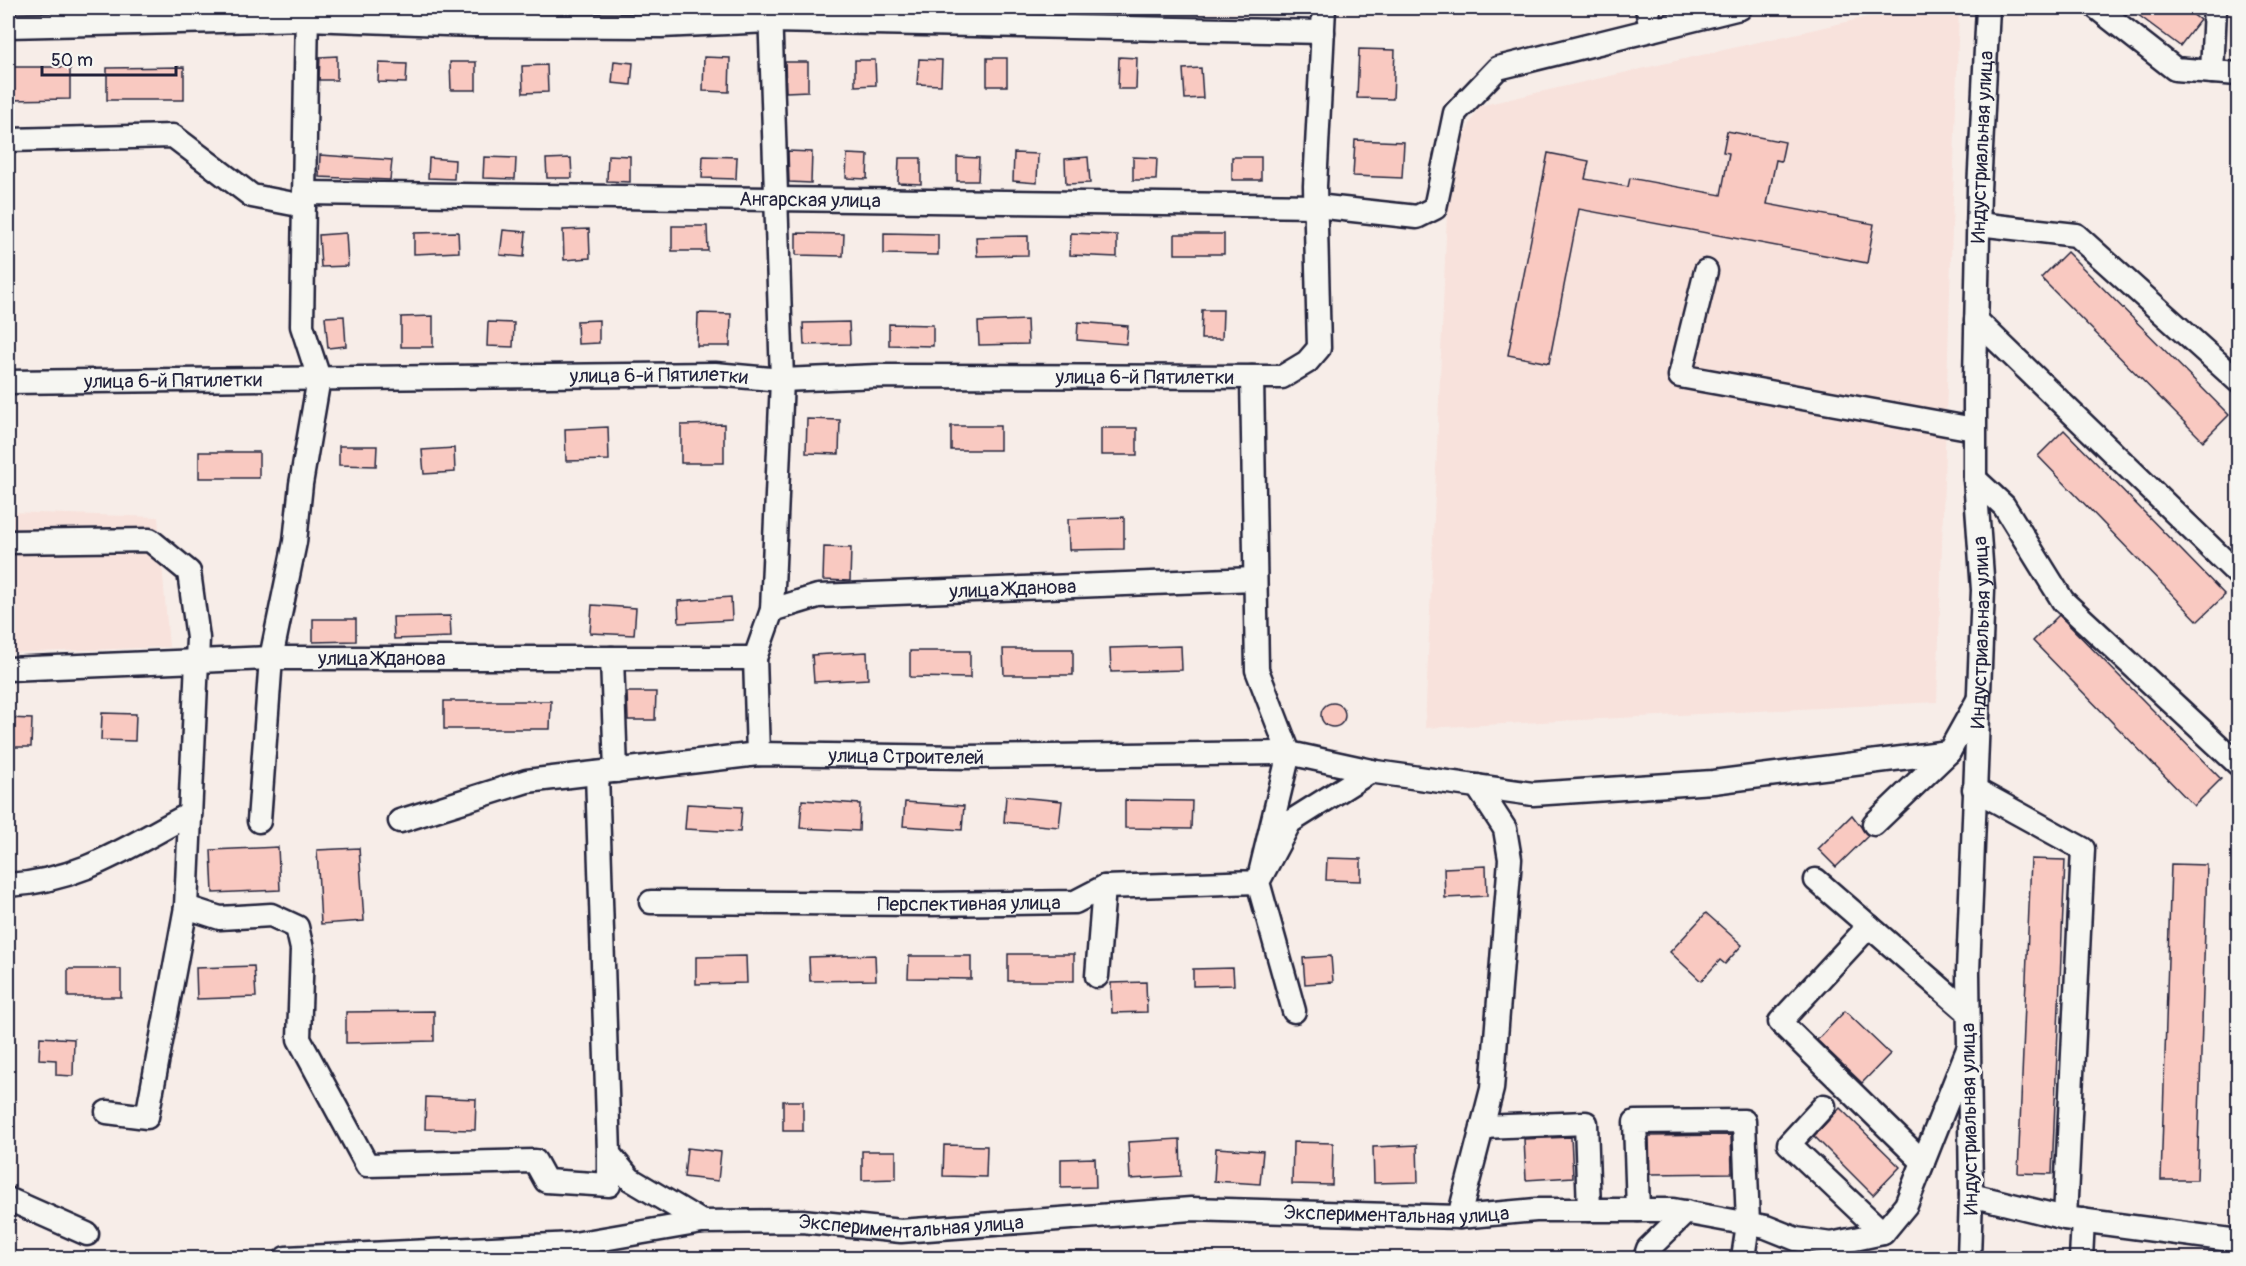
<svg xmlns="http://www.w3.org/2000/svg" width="2246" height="1266" viewBox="0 0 2246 1266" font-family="Pangolin,sans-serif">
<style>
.built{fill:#f8e2dc}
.building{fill:#f9c9c1;stroke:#22223b;stroke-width:1.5}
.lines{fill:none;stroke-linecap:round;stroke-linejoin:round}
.minor-casing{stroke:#22223b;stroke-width:27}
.minor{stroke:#f6f6f2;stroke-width:22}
.labels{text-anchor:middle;stroke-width:6;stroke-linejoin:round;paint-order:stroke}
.street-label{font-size:20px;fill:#22223b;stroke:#f6f6f2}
</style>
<rect width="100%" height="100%" fill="#f7ede8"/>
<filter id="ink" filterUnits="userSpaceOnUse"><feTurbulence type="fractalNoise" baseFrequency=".0167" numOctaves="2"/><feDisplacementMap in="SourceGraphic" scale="12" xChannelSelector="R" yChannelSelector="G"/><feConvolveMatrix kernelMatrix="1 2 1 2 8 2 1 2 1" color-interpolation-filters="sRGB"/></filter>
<g filter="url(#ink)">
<!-- built -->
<g class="built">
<polygon points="1907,8 1959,8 1937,702 1425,728 1449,166 1479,106"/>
<polygon points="8,512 158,517 169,647 8,653"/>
</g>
<!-- building -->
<g class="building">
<polygon points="2129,8 2184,8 2200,20 2180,46"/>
<polygon points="1359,49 1395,50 1393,99 1357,98"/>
<polygon points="337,56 337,80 319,80 320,57"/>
<polygon points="704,57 730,58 729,92 703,91"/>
<polygon points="1119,57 1137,58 1136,89 1118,89"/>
<rect x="987" y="58" width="20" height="28"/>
<polygon points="919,59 942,60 941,85 917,84"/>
<polygon points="855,60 875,60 876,85 855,86"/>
<polygon points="614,61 633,63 631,85 612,83"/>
<polygon points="450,62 476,62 476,90 451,90"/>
<polygon points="785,62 808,62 808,91 786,92"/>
<polygon points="379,63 407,64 406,83 378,82"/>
<polygon points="547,65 548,92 523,93 522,66"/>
<polygon points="8,67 70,67 70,99 8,100"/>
<polygon points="184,67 184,100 107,100 107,68"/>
<polygon points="1201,68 1203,98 1185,99 1183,69"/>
<polygon points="1727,131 1785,142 1781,161 1776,160 1767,204 1874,224 1867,263 1579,209 1549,363 1508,355 1548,153 1589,161 1585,179 1628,187 1630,178 1721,195 1729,153 1723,152"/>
<polygon points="1355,140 1404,142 1402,178 1353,176"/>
<polygon points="788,151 812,152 811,183 789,182"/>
<polygon points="1014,153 1038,154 1037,183 1013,181"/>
<polygon points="847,154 868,155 867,179 846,178"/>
<polygon points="320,155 392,160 390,180 319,177"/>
<polygon points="608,155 630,156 630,182 607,181"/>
<polygon points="703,156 737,157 736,179 702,178"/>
<polygon points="484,157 516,158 515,179 483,178"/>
<polygon points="957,157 979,158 978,181 957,181"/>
<polygon points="1088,157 1090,183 1066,184 1065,159"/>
<polygon points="1133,157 1157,158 1156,180 1133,180"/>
<rect x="1232" y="157" width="29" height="23"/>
<polygon points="429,158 455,160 454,179 428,178"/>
<polygon points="571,158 572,178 547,178 546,159"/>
<polygon points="899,158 921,158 921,184 898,183"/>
<polygon points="672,226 707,226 708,251 672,251"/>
<polygon points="589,229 590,258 564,260 563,230"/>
<polygon points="503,230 526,232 524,257 500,255"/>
<polygon points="458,232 459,252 414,254 414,233"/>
<polygon points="346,233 348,266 321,267 319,235"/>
<polygon points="796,233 844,234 843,256 796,255"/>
<polygon points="884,233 938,234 938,255 884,254"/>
<polygon points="1071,233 1117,235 1117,257 1070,255"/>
<rect x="1175" y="234" width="49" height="20"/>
<polygon points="1028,236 1028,255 977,256 976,237"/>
<polygon points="2067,252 2229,415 2203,441 2041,278"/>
<polygon points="1202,310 1223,310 1222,339 1201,339"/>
<polygon points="698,313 731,314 730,346 697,346"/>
<polygon points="344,316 346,346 328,348 325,317"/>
<polygon points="433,316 433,347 401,347 401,317"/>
<polygon points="599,320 599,343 578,344 577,321"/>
<polygon points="1027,320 1028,344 979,345 978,322"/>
<polygon points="488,322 514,323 513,347 487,346"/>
<polygon points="849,322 850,344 804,345 803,323"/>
<polygon points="1078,322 1128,326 1126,344 1077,340"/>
<polygon points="889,324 933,325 933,346 889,345"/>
<polygon points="807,419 840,420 839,454 806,453"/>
<polygon points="724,424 724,463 681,463 681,425"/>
<rect x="951" y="426" width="49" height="24"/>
<polygon points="608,427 609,460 566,461 565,429"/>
<rect x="1101" y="428" width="36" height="27"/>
<polygon points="2064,430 2225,595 2198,621 2038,456"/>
<polygon points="339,446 377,446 376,466 339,465"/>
<polygon points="454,448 455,472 424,474 422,450"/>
<rect x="199" y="452" width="60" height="26"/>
<polygon points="1124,517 1124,549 1069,550 1068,519"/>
<polygon points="824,547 851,548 850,581 823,580"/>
<polygon points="731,597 732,620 679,623 678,601"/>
<polygon points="592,605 636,608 634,635 590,633"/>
<polygon points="2059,615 2221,779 2194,806 2033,641"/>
<polygon points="450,616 451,637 394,639 393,617"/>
<polygon points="313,619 356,619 356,641 313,642"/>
<polygon points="1181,646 1182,670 1111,672 1110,648"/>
<polygon points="1003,649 1073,649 1073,675 1004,675"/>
<polygon points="910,651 970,651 970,678 910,677"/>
<polygon points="867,652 868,679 814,682 812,655"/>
<polygon points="627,692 656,692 655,720 628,720"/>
<polygon points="444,701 551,701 550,729 444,729"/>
<circle cx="1333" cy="715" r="12"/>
<polygon points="102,713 136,714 135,741 101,740"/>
<polygon points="8,718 32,719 31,747 8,747"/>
<polygon points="1006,796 1062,801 1059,827 1004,822"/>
<polygon points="802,800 860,804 859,831 800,828"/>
<polygon points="1125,800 1192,801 1191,829 1125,828"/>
<polygon points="905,802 964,806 962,830 903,826"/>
<polygon points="687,804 742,807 740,832 685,829"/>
<polygon points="1852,815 1868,836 1836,867 1818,849"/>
<polygon points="278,847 280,890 213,893 211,850"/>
<polygon points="359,848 364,921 321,924 317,850"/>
<polygon points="1327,858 1361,859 1361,881 1326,880"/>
<polygon points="2031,859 2065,860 2052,1174 2018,1173"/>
<polygon points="2171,864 2207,865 2197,1180 2161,1180"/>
<polygon points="1486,866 1487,896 1445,898 1444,868"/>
<polygon points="1706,913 1742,945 1725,964 1720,960 1701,981 1670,952"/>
<rect x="1008" y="954" width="66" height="27"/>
<polygon points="875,955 876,980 810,981 809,957"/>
<polygon points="746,956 747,983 696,984 696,957"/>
<polygon points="909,956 971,956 971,979 908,978"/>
<polygon points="1331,956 1333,982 1305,984 1303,958"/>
<polygon points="254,966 256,997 197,999 196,968"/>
<polygon points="1233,968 1234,985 1193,986 1193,969"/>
<rect x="68" y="969" width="53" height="28"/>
<polygon points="1146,982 1147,1012 1112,1013 1111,983"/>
<polygon points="434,1011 434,1041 346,1043 346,1012"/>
<polygon points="1845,1011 1890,1054 1862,1083 1817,1040"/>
<polygon points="40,1037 74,1039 73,1076 56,1075 56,1060 39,1059"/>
<polygon points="426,1097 476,1099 475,1130 425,1129"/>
<rect x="783" y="1101" width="20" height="30"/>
<polygon points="1840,1108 1900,1167 1873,1195 1814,1136"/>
<polygon points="1731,1135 1732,1173 1650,1174 1649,1136"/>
<polygon points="1571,1137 1573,1177 1526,1180 1524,1139"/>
<polygon points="1180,1139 1181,1176 1130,1179 1128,1142"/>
<polygon points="1293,1142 1333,1143 1332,1185 1292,1184"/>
<polygon points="944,1145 987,1146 986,1177 943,1176"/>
<polygon points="1417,1145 1418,1182 1374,1183 1373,1147"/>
<polygon points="687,1148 721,1152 718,1181 684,1177"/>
<polygon points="1216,1148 1263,1151 1260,1184 1214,1181"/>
<polygon points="862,1151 896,1151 896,1179 862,1180"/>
<polygon points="1095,1158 1096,1187 1061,1188 1061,1159"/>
</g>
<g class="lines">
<defs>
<g id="minor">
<polyline points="1647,8 1651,30"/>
<polyline points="2097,8 2175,69 2238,74"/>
<polyline points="8,26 307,19 473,25 661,26 770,21 1323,32"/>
<polyline points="2212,72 2215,8"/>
<polyline points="8,140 173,136 252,196 304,206"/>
<path id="s1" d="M304 193 1316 206 1417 217 1435 208 1455 113 1498 68 1740 8"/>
<polyline points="1978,224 2076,235 2238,381"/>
<polyline points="1706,271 1680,376 1974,429"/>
<polyline points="1976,320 2238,574"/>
<polyline points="1252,377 1257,670 1289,753"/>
<path id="s2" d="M8 382 715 374 782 380 878 376 1282 377 1307 362 1319 348 1315 186 1324 8"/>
<polyline points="1975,479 2004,506 2063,601 2238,764"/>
<polyline points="8,542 150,540 189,572 198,638 186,907 147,1117 107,1112"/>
<path id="s3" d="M772 610 818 596 1255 579"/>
<polyline points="612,658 616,771"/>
<path id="s4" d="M8 669 271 658H755"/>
<polyline points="758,754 755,658 772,610 782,380 770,8"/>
<polyline points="597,773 609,1154 630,1179 702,1222"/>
<polyline points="1974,789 2083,849 2065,1218"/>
<polyline points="259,821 271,658 295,542 301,484 319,378 302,326 307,8"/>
<path id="s5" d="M400 821 527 781 758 754 966 757 1289 753 1376 772 1533 794 1713 782 1949 752 1978 700"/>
<polyline points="1874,824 1949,752"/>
<polyline points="1816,880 1968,1012"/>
<path d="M8 885C80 881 127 847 190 814"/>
<path id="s6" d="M651 902 926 904 1075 902 1104 887 1258 882 1289 753"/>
<polyline points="186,907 220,918 271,915 297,927 302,949 299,1039 367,1165 535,1161 546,1181 609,1185 609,1154"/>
<polyline points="1869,926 1780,1022 1923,1162"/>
<polyline points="1097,976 1104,887"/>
<polyline points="1294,1011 1258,882 1290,822 1371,771"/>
<polyline points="1824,1106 1789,1144 1883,1233"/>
<polyline points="1482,1127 1586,1123 1589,1210"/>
<polyline points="1971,1195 2065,1218 2238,1241"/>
<polyline points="8,1199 87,1234"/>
<polyline points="1638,1210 1635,1122 1744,1121 1748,1224 1743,1258"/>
<polyline points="1459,1217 1492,1089 1510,859 1505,829 1477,786"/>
<path id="s7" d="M286 1258 574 1244 702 1222 802 1221 901 1231 1191 1209 1459 1217 1536 1210H1673L1766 1227 1796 1239 1831 1244 1883 1233 1906 1205 1968 1049"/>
<polyline points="1645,1258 1648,1249 1686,1212"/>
<path id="s8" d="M1969 1258 1971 1195 1968 972 1983 590 1975 479V379L1979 190 1988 8"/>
<polyline points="2081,1258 2083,1220"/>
</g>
</defs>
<!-- minor casing -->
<use href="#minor" class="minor-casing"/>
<!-- minor -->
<use href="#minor" class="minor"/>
</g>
</g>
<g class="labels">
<!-- street labels -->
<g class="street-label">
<text dy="7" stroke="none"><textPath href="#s8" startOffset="1112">Индустриальная улица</textPath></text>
<text dy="7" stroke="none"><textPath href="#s1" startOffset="506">Ангарская улица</textPath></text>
<text dy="7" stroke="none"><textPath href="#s2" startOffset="651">улица 6-й Пятилетки</textPath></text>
<text dy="7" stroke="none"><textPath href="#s2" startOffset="1137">улица 6-й Пятилетки</textPath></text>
<text dy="7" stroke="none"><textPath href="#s2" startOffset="165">улица 6-й Пятилетки</textPath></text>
<text dy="7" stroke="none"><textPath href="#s3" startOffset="243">улица Жданова</textPath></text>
<text dy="7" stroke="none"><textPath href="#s8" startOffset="626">Индустриальная улица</textPath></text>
<text dy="7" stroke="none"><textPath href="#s4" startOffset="374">улица Жданова</textPath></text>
<text dy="7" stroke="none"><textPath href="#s5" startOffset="514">улица Строителей</textPath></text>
<text dy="7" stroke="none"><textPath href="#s6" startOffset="318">Перспективная улица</textPath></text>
<text transform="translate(1969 1119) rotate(-91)" y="7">Индустриальная улица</text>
<text dy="7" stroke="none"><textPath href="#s7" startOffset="1114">Экспериментальная улица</textPath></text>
<text dy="7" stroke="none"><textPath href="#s7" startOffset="628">Экспериментальная улица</textPath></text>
</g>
</g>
<!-- margin -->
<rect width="2246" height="1266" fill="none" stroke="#f6f6f2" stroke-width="30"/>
<rect x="15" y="15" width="2216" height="1236" fill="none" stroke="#22223b" stroke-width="2" filter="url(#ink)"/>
<!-- scale -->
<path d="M42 66v9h134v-9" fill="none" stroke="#22223b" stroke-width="3"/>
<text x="51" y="66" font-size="18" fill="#22223b" stroke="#f6f6f2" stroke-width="4.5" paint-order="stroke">50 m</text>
</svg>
